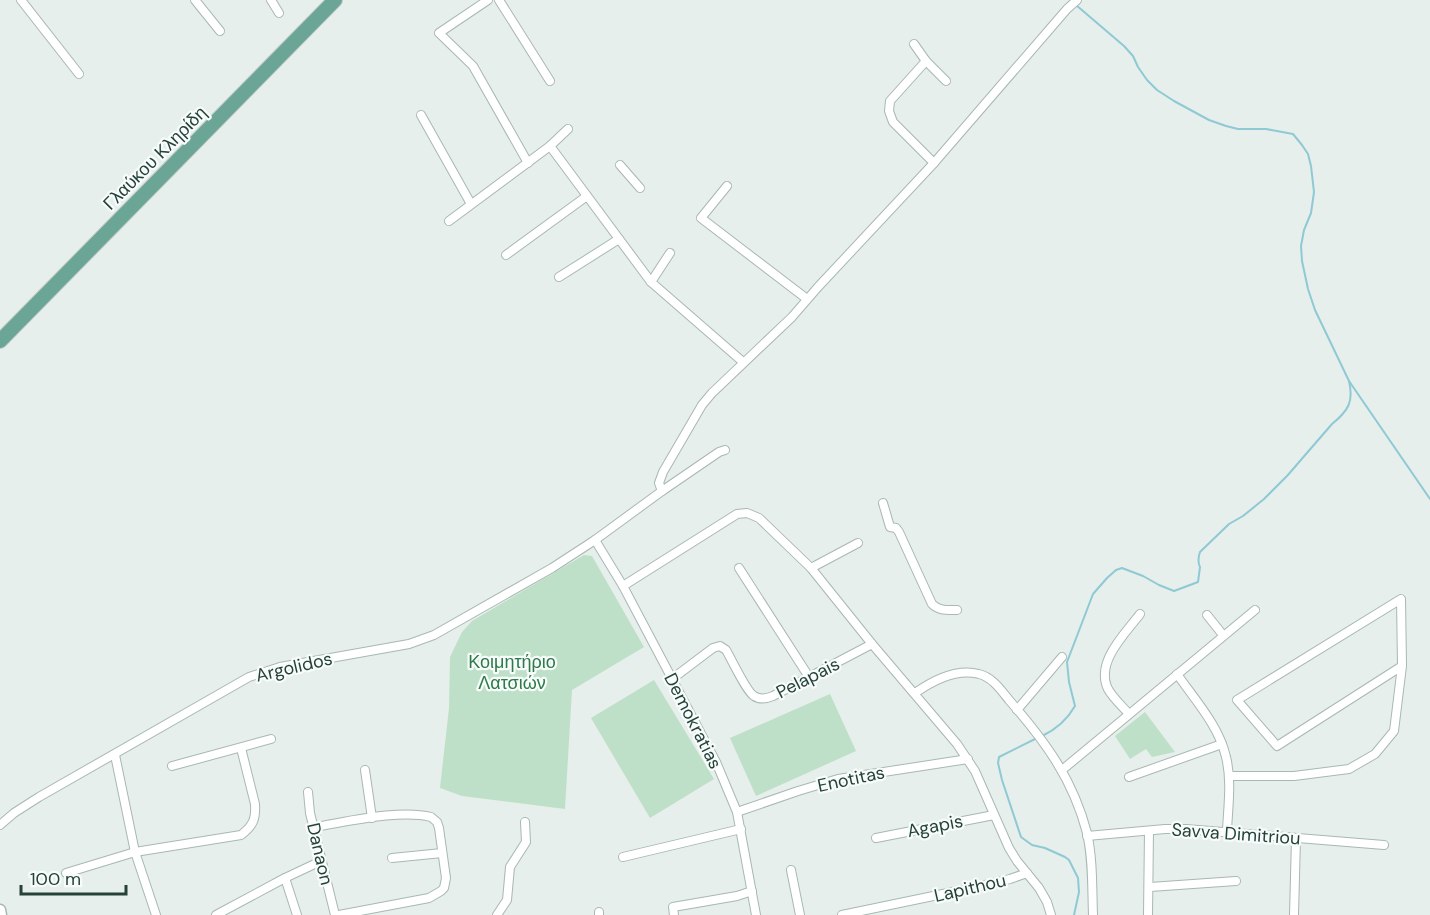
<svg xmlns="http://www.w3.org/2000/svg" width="1430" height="915" viewBox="0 0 1430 915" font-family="'DM Sans',sans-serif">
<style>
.green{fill:#bfe0c8}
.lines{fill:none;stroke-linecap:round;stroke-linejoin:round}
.stream{stroke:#8ec9d4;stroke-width:2}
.minor-casing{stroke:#a8b8b2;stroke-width:10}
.tertiary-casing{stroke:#a8b8b2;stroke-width:13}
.primary-casing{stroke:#c2cac8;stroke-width:16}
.minor{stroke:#fff;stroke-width:8}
.tertiary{stroke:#fff;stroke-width:10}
.primary{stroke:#6aa596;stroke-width:14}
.labels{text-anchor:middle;stroke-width:4.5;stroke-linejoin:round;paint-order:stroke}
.street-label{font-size:18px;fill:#24423a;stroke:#f7fbf9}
.park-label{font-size:18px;fill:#2d7a4b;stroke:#f7fbf9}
</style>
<rect width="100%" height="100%" fill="#e6efeb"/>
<!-- green -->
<g class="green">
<polygon points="584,555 592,556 644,647 572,690 565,809 462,796 440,788 449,708 450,657 462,632 472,621"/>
<polygon points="654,680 714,779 650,818 591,718"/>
<polygon points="830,694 856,751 756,796 730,738"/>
<polygon points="1145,712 1175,752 1152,757 1146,749 1130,759 1115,736"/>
</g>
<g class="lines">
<!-- stream -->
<g class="stream">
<polyline points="1076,5 1124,46 1133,56 1138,67 1147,80 1157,90 1174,101 1209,120 1226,126 1238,129 1266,129 1293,134 1302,145 1308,154 1311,166 1314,192 1311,213 1304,230 1301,246 1302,261 1308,289 1315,310 1349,381 1430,499"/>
<path d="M1042 736C1057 729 1067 720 1075 706L1069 682 1067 662 1093 594 1107 578 1116 570 1122 568 1143 576 1159 585 1174 591 1198 582 1200 567C1198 564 1198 557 1200 552L1229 524 1243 516 1264 499 1287 476 1332 424C1348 411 1354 402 1349 381"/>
<polyline points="1037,738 999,757 998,763 1002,780 1021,837 1032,845 1045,848 1065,857 1069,860 1078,878 1079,892 1074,915"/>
</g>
<defs>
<g id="minor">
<polyline points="21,0 79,74"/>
<polyline points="195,0 220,31"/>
<polyline points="271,0 279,13"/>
<polyline points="488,0 439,33 473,66 528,163"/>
<polyline points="499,0 550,81"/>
<polyline points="914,44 926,61 946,81"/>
<polyline points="926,61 890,101 889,111 893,122 934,163"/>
<polyline points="421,115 471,204"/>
<polyline points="550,146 651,282 743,362"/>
<polyline points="620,165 640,188"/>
<polyline points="727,186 701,218 807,299"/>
<polyline points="449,221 550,146 568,129"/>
<polyline points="506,255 587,196"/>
<polyline points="559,277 619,239"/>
<polyline points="651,282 670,253"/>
<polyline points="662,491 659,483 663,472 702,405 712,393 792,317 818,287 934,163 1067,9 1077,0"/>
<path d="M883 503 890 527 896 528 899 532 932 604C939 611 947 610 957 610"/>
<polyline points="595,540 623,586 716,762 737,812 756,915"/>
<polyline points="739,568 809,677"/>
<polyline points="811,568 858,543"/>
<polyline points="623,586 737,514 747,513 759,518 811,568 872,644 957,744 975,771 1009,848 1017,861 1039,888 1047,902 1051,915"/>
<polyline points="1207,615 1223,635"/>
<path d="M1177 674C1195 700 1219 726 1226 757 1232 781 1228 807 1227 831"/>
<path d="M672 679 713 648 720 646 726 650C732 660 746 691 754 696 760 700 766 699 773 696L872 644"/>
<path d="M915 693C932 681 957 668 979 674 992 677 1001 690 1009 700 1045 741 1073 779 1087 833 1093 859 1092 888 1093 915"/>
<polyline points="1017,710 1062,657"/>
<path d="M1129 714C1122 706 1113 698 1108 689 1095 662 1125 634 1140 614"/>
<polyline points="115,755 135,852 156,915"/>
<polyline points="172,766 271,739"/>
<polyline points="365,770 372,818"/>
<polyline points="1062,770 1255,610"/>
<polyline points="1229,776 1294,776 1349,769 1375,754 1394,731 1402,666 1277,746 1237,700 1401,599 1402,666"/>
<polyline points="1129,777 1222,744"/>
<polyline points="308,792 310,813 335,915"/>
<polyline points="737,812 798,791 838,779 968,759"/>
<polyline points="0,825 14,813 39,797 249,677 280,667 409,644 434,635 552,568 595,540 662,491 719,452 725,450"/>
<path d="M314 827C347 822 399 809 431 817L437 822 439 828 446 878 444 888 441 891 429 898 339 915"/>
<polyline points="1087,836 1165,829 1186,829 1384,845"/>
<polyline points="876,838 994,815"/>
<polyline points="623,857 741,829"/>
<polyline points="392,858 442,853"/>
<polyline points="791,870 800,915"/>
<path d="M66 873 135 852 241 835C253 826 256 819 255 804L241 748"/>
<polyline points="285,878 297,915"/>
<polyline points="1150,887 1236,881"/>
<polyline points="216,915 285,878 321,861"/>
<polyline points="497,915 507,900 510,867 526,842 525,822"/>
<polyline points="599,915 599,912"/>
<polyline points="674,915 673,907 737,896 752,891"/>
<polyline points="842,915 967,889 1010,879 1027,873"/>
<polyline points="1148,915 1149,831"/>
<polyline points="1294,915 1296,838"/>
</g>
<polyline id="tertiary" points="0,910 1,915"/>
<polyline id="primary" points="0,341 335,0"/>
</defs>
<!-- minor casing -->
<use href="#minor" class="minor-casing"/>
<!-- tertiary casing -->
<use href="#tertiary" class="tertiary-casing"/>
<!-- primary casing -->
<use href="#primary" class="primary-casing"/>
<!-- minor -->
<use href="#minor" class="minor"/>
<!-- tertiary -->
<use href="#tertiary" class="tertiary"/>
<!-- primary -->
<use href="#primary" class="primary"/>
</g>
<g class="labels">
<!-- street labels -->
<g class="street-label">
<text transform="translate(155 158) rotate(-45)" y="6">Γλαύκου Κληρίδη</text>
<text transform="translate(294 667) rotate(-13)" y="6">Argolidos</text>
<text transform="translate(808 678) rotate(-27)" y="6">Pelapais</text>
<text transform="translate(693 721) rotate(63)" y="6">Demokratias</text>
<text transform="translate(851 779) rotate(-12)" y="6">Enotitas</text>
<text transform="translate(935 826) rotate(-11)" y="6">Agapis</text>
<text transform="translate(1236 834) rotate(4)" y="6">Savva Dimitriou</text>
<text transform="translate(320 854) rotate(77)" y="6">Danaon</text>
<text transform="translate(970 888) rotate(-13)" y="6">Lapithou</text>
</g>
<!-- park labels -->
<g class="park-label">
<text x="512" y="668">Κοιμητήριο<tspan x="512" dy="21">Λατσιών</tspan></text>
</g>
</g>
<!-- scale -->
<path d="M21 885v9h105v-9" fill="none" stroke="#24423a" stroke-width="3"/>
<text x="30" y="885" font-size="18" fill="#24423a" stroke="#f7fbf9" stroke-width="4.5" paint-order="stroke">100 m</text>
</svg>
